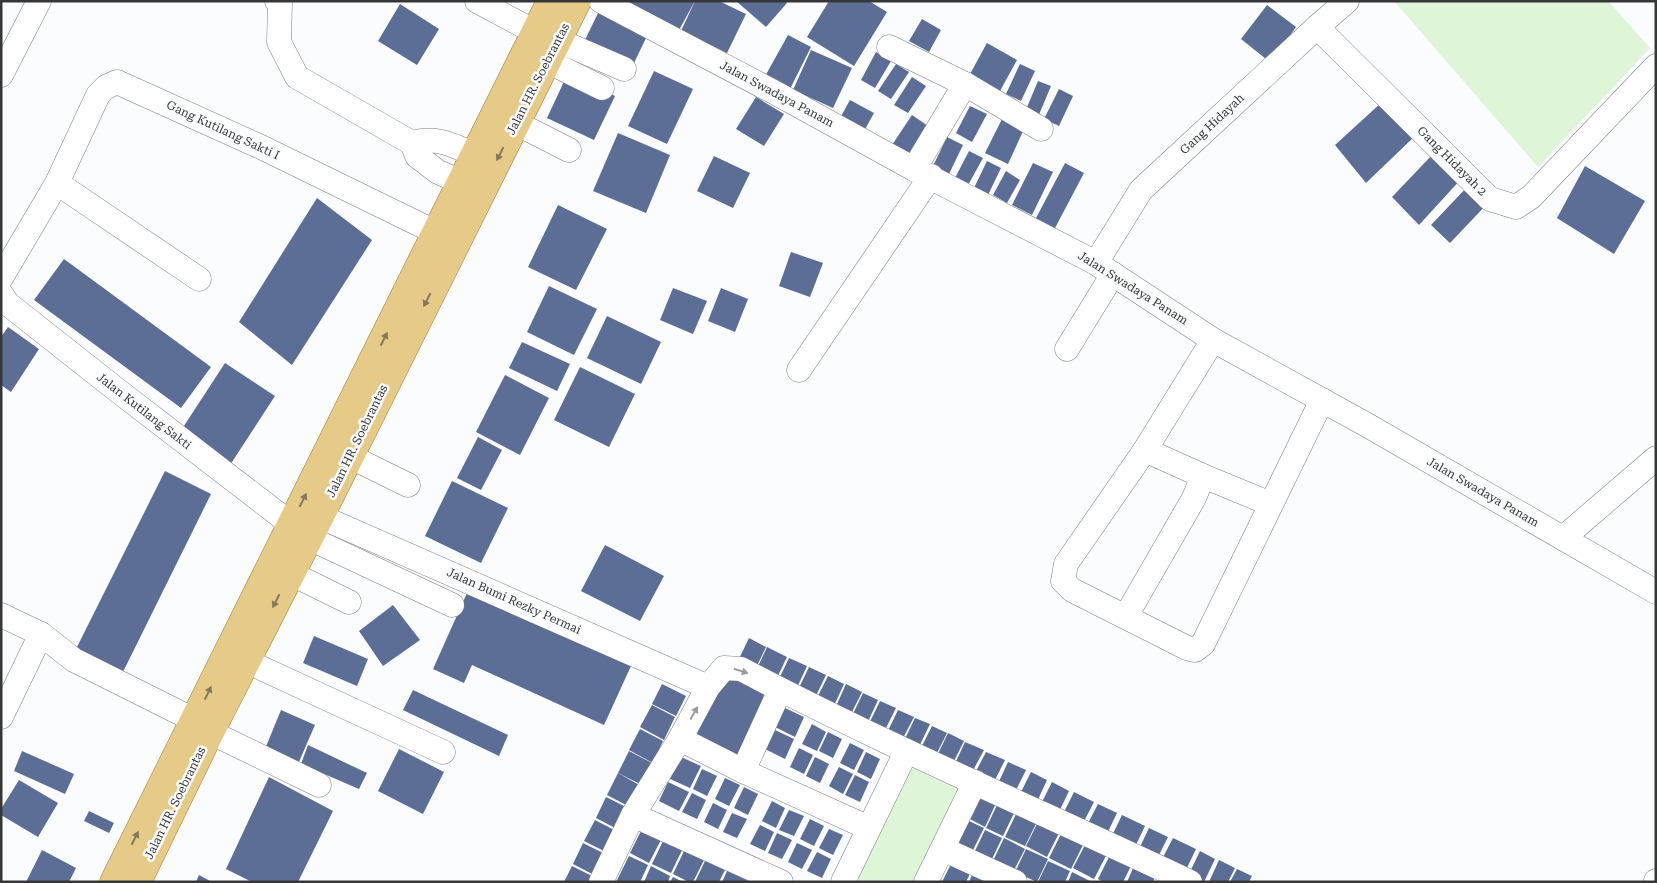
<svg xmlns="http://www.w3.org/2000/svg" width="1657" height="883" viewBox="0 0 1657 883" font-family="'Roboto Serif',serif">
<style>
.green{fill:#def5d8}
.building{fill:#5c6e96}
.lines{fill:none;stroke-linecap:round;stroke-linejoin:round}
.minor-casing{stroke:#7c7e82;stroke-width:25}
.major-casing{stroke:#9c7f38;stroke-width:29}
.minor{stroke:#fff;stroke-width:24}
.major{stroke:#e5ca88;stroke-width:28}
.oneway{fill:#85795d}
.oneway2{fill:#9a9b9c}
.labels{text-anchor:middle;stroke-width:5;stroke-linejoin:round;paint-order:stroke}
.street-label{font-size:12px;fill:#363739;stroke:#fafcfe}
</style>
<rect width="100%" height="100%" fill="#fafcfe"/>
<!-- green -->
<g class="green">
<polygon points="1394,1 1608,1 1650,48 1538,167"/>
<polygon points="906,752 975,782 926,882 843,882"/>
</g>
<!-- building -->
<g class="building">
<polygon points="627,1 695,1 679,30"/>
<polygon points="695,1 719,1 746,14 727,53 681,31"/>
<polygon points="736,1 785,1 787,3 766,27"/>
<polygon points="829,1 869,1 887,12 854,66 807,37"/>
<polygon points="400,4 439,29 417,65 378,41"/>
<polygon points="1267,5 1296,27 1271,63 1241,39"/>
<polygon points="600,9 649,32 633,65 584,42"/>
<polygon points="922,19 941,30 929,52 909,41"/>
<polygon points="788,35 811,47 788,93 763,80"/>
<polygon points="987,43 1017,60 1000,91 970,74"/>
<polygon points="811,50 852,68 833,108 793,90"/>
<polygon points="876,52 891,61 875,88 861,80"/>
<polygon points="896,64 909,72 891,99 878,91"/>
<polygon points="1020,64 1035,71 1021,101 1006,94"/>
<polygon points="654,71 693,89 667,144 628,126"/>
<polygon points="568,73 615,96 594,140 547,118"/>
<polygon points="912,77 926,86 908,113 894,105"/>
<polygon points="1038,81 1051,86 1038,117 1025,112"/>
<polygon points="1059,89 1073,96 1059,126 1044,119"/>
<polygon points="756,97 784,114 764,146 736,129"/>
<polygon points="850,100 874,113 863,133 839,120"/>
<polygon points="1381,103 1415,136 1366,183 1335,145"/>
<polygon points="970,106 987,114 972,142 956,133"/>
<polygon points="912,115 928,126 909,156 892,145"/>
<polygon points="1002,119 1024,129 1008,164 985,153"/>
<polygon points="618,133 670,155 646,213 593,191"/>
<polygon points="947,137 963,145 949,174 933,166"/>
<polygon points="969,151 983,158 967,187 954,180"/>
<polygon points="1434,153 1462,178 1419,225 1392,197"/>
<polygon points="714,156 750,173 733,208 697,191"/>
<polygon points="987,161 1001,168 988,195 974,188"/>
<polygon points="1033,163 1053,172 1032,215 1012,205"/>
<polygon points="1065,163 1084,173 1054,230 1035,220"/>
<polygon points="1585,166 1645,201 1614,254 1557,218"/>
<polygon points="1006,171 1020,180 1007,203 993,195"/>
<polygon points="1469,185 1488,203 1450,243 1431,225"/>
<polygon points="317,198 372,240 292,365 239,322"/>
<polygon points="558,205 607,229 576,290 528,267"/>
<polygon points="791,252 823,263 810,297 779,286"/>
<polygon points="64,259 211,367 181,408 34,300"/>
<polygon points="549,286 597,309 574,355 527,332"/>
<polygon points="673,288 707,301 693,334 660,320"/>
<polygon points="721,288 748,299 735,332 708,321"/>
<polygon points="607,316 661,342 641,384 587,358"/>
<polygon points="8,327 39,349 11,392 1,385 1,337"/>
<polygon points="522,342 570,364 557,391 509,368"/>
<polygon points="225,363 275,396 230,465 180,432"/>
<polygon points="580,367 635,394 609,447 554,420"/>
<polygon points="505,375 549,398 520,455 476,432"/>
<polygon points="478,437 502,450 481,490 457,478"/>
<polygon points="165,471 211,494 120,678 73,655"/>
<polygon points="452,481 508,508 481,563 425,536"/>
<polygon points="605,545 664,576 640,621 581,591"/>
<polygon points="467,593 631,666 604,725 472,665 464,683 433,669"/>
<polygon points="393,605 420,640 383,666 359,631"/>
<polygon points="314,636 368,659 357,686 303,663"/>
<polygon points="749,638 766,647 753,674 736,665"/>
<polygon points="767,647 787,657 774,684 754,675"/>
<polygon points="789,658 807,666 794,694 776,685"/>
<polygon points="809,667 826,675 813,702 796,694"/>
<polygon points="828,676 844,684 831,712 814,704"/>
<polygon points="723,680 736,680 775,698 743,763 688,737"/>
<polygon points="662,684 686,696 676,716 652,704"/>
<polygon points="846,684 862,692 848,720 833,713"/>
<polygon points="413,690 508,735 499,756 403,710"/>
<polygon points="863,693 878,700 865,728 850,720"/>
<polygon points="880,701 896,708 882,736 867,728"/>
<polygon points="652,705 675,717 664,740 640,727"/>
<polygon points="785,708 804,717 795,737 775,727"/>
<polygon points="281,710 315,725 298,764 265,749"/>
<polygon points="898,710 914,717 900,744 885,737"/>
<polygon points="915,718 930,724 917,751 902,745"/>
<polygon points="812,724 826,732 817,751 802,744"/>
<polygon points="932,726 947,733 934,759 919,752"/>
<polygon points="640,729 663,741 653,763 629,750"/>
<polygon points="775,730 794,739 785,759 765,749"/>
<polygon points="828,732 842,739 833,758 819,751"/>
<polygon points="948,733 964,741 951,767 935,760"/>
<polygon points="965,742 984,750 970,776 953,768"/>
<polygon points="850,743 864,750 854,770 840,763"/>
<polygon points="308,745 367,773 359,789 301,764"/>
<polygon points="799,748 813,755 804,774 790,767"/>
<polygon points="399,749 444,772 423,814 378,791"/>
<polygon points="22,751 74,774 65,794 14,771"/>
<polygon points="629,751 652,763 642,785 618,773"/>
<polygon points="866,752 880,759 871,779 857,772"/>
<polygon points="986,752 1005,760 992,786 973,777"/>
<polygon points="681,757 701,766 690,788 670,779"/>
<polygon points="815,757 829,764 820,783 806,776"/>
<polygon points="1008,762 1026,770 1013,796 996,788"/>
<polygon points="839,767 853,774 843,794 829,786"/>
<polygon points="702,769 717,776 707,796 693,789"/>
<polygon points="1031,772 1047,780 1035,806 1018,798"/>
<polygon points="618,773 641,786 630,807 607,795"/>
<polygon points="855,775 869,782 860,802 845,795"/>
<polygon points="269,777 333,811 298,882 252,882 226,869"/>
<polygon points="725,778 740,785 729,806 715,799"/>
<polygon points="19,780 58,803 38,837 1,815 1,809"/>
<polygon points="668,782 689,792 679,811 659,801"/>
<polygon points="1052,782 1069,791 1057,816 1039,808"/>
<polygon points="744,787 758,794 748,815 734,808"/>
<polygon points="980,792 997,801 985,827 968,818"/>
<polygon points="1074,792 1094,802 1081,827 1061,818"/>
<polygon points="692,793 706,800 697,819 682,812"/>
<polygon points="606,797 630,809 619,830 596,818"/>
<polygon points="772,801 785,808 776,828 762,821"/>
<polygon points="999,801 1016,809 1003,836 986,828"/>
<polygon points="713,803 727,810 718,829 704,822"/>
<polygon points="1098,804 1117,813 1105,838 1085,829"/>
<polygon points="789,810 804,816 794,836 779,830"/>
<polygon points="1018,810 1038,820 1025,846 1005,837"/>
<polygon points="89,811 114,823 109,833 84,821"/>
<polygon points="732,813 747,819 737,838 723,832"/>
<polygon points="1122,815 1145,826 1133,851 1110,840"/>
<polygon points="810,819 824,826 814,846 800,839"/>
<polygon points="595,820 618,832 608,853 584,841"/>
<polygon points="967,820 984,828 972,852 955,843"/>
<polygon points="1039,820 1060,831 1047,857 1026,846"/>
<polygon points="760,825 774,832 765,851 750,844"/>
<polygon points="1149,828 1168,837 1156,861 1137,853"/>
<polygon points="642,829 662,838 649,863 630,853"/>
<polygon points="829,829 843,835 833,855 819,848"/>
<polygon points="985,830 1002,838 991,861 974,853"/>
<polygon points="1062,832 1084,843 1071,869 1049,858"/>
<polygon points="777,833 792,840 782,859 768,853"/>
<polygon points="1004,838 1025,849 1013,872 993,861"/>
<polygon points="1173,838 1196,849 1184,874 1160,863"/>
<polygon points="664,839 683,848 671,873 652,864"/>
<polygon points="583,843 607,855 596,876 573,864"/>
<polygon points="797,843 812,850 802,869 788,862"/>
<polygon points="1086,843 1107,854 1094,879 1073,868"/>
<polygon points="685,849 705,858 693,882 689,882 673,874"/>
<polygon points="1026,849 1048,859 1037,882 1015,872"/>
<polygon points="42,850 76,868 69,882 26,882"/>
<polygon points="1200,851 1215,859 1204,882 1200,882 1188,876"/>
<polygon points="817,852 831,859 822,878 807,871"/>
<polygon points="1110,855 1131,866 1123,882 1103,882 1098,879"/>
<polygon points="629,856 648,865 640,882 616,882"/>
<polygon points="954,858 973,867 966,882 942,882"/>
<polygon points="706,859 726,868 719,882 695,882"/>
<polygon points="1219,860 1235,868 1228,882 1209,882"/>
<polygon points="1048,861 1070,871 1065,882 1038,882"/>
<polygon points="572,866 596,878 594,882 564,882"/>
<polygon points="651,866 670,876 668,882 644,882"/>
<polygon points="1134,866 1155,877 1153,882 1127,882"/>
<polygon points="975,868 993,882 969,882"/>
<polygon points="728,869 748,878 746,882 722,882"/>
<polygon points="1237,869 1252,876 1249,882 1230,882"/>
<polygon points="1072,872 1092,882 1068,882"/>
<polygon points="199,875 212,882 196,882"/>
<polygon points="673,877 683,882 670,882"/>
</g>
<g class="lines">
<defs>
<g id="minor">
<polyline points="277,1 280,3 279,42 297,77 412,143 417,156 438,172 461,182"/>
<polyline points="477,1 535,32"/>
<polyline points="601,1 772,91 914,169 1096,263 1213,340 1367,425 1656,592"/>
<polyline points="1317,27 1490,199 1516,207 1531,197 1656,66"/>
<polyline points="557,40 624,69"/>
<polyline points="889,47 965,84 1041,129"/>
<polyline points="547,61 602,88"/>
<polyline points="1,75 39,1"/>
<polyline points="516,123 569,150"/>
<path d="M412 143C436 136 453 145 475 155"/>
<polyline points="914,169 965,84"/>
<polyline points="57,183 199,279"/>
<polyline points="1096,263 1141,190 1317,27 1347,1"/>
<polyline points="1,278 57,183 98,95 106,87 117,82 261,147 437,233"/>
<polyline points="1,294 8,304 117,390 291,524"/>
<polyline points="1213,340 1145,450 1066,564 1063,581 1072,590 1187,648 1195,650 1203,644 1322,400"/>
<polyline points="1067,349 1113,274"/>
<polyline points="799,370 931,176"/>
<polyline points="349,456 408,485"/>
<polyline points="1203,476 1271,504"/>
<polyline points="319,516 708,687"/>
<polyline points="309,538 452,605"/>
<polyline points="1563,538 1656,458"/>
<polyline points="290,573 349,602"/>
<polyline points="1,615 41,634 74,660 194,720"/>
<polyline points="1126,616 1194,498 1203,476 1145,450"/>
<polyline points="246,661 443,752"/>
<polyline points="1,717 41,634"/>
<polyline points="210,732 319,785"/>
<polyline points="680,739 743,771 869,828"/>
<polyline points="743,771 780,690"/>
<polyline points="633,815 781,882"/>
<polyline points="943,849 1015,882"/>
<path d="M601 882 633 815 680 739 708 687 724 668 741 669C887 746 1040 811 1190 882"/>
<polyline points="843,882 906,752"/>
<polyline points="926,882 975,782"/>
<polyline points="1656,882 1656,881"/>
</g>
<g id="major">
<polyline points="114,882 551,1"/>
<polyline points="137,882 210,732 309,538 577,1"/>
</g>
</defs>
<!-- minor casing -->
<use href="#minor" class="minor-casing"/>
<!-- major casing -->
<use href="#major" class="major-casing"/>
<!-- minor -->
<use href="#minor" class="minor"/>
<!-- major -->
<use href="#major" class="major"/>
</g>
<!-- one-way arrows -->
<defs><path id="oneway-solid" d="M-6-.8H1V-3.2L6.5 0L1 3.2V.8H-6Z" transform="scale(1.25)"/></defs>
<g class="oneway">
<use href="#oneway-solid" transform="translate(500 154) rotate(117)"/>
<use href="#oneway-solid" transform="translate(427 300) rotate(117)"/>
<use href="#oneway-solid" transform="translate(384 339) rotate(-63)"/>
<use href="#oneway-solid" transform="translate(303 500) rotate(-63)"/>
<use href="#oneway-solid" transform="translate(276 601) rotate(117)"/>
<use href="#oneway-solid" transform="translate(208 693) rotate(-64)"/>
<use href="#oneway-solid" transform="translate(135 838) rotate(-63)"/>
</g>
<g class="oneway2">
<use href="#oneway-solid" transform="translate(741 671) rotate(17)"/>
<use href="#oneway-solid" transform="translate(694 713) rotate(-61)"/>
</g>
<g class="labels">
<!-- street labels -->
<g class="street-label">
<text transform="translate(538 79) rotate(-63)" y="4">Jalan HR. Soebrantas</text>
<text transform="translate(777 94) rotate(28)" y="4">Jalan Swadaya Panam</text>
<text transform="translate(1212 124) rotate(-43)" y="4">Gang Hidayah</text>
<text transform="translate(223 130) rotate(25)" y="4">Gang Kutilang Sakti I</text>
<text transform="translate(1452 161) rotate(45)" y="4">Gang Hidayah 2</text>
<text transform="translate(1133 288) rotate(32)" y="4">Jalan Swadaya Panam</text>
<text transform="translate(144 411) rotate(38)" y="4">Jalan Kutilang Sakti</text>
<text transform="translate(357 441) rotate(-64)" y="4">Jalan HR. Soebrantas</text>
<text transform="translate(1483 492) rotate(30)" y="4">Jalan Swadaya Panam</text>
<text transform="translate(514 601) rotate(24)" y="4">Jalan Bumi Rezky Permai</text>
<text transform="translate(175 803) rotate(-64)" y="4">Jalan HR. Soebrantas</text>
</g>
</g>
<!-- border -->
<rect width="1657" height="883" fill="none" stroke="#363739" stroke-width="5"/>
</svg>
